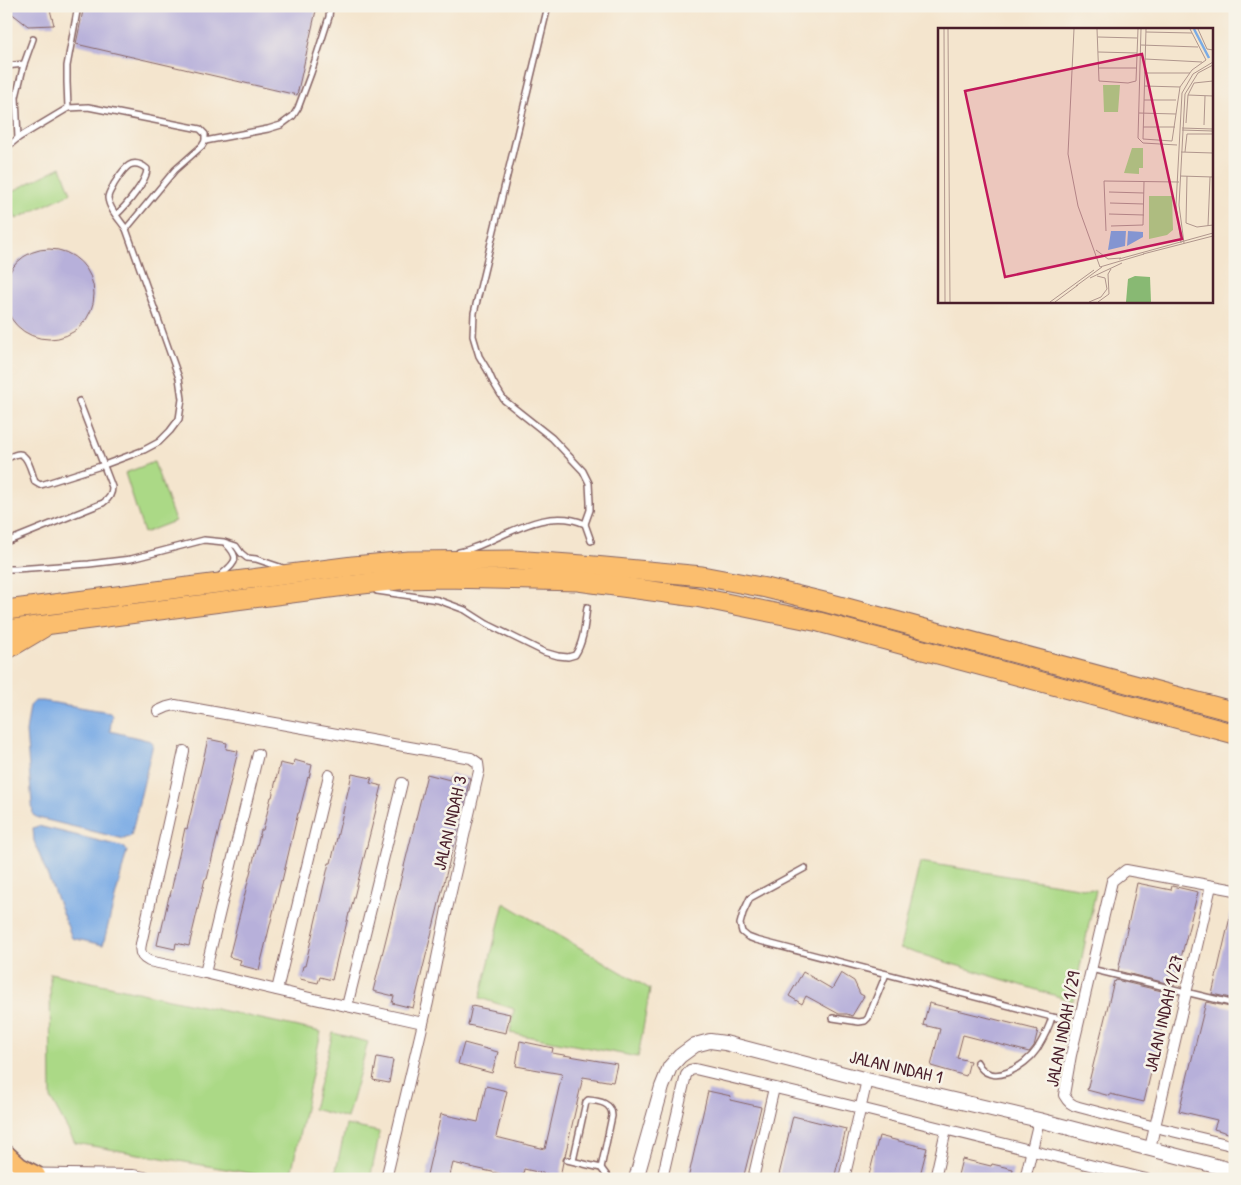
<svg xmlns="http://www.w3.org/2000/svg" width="1241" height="1185" viewBox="0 0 1241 1185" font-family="'Patrick Hand',sans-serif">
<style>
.green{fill:#abd986;stroke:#7a7c58}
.water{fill:#7aabe5;stroke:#626588}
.building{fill:#b7b0da}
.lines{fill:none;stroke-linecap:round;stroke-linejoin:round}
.service-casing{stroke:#866464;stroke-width:8}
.minor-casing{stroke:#866464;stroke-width:12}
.tertiary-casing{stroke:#866464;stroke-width:16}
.primary-casing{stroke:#866464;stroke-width:19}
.motorway-casing{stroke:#866464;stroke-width:21}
.service{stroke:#fff;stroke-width:5}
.minor{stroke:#fff;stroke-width:10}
.tertiary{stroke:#fff;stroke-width:14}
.primary{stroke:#fbbe6e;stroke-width:16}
.motorway{stroke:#fbbe6e;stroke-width:19}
.labels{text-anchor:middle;stroke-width:5;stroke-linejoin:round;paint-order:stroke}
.street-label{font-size:18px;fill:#4a1f2b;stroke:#f7f3e8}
.inset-river{fill:none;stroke:#7aabe5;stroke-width:2.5}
.inset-road{fill:none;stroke:#b0968d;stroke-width:1}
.view{fill:#c2185b;fill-opacity:0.15;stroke:#c2185b;stroke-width:2.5}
.inset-edge{fill:none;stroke:#4a1f2b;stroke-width:2.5}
</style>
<rect width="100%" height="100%" fill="#f7f3e8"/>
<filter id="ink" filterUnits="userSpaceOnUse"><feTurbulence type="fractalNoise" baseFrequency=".02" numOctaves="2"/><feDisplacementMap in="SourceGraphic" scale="10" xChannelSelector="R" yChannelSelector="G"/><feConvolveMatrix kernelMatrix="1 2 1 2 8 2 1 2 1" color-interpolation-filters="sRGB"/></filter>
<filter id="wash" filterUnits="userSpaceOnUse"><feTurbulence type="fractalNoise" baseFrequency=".0096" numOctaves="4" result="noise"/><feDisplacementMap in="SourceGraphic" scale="20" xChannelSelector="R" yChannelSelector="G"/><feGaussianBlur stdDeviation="1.12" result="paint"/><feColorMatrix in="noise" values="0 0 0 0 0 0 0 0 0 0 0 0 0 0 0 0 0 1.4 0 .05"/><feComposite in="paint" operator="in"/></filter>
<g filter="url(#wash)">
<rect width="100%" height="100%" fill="#f4e5ce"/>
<!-- green -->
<g class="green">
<polygon points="61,167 71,193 16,219 7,194"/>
<polygon points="154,462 175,521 144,533 125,473"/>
<polygon points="920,862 1096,890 1073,1001 900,948"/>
<polygon points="504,903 650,989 638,1057 510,1033 514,1009 480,998"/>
<polygon points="50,973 321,1032 290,1179 283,1179 75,1143 51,1099"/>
<polygon points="333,1033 368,1042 347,1118 313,1109"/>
<polygon points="346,1125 380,1132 370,1179 334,1179"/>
</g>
<!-- water -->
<g class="water">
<polygon points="35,701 43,701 110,712 112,715 110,731 151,741 153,744 131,836 124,839 38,818 33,815 26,732 30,706"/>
<polygon points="38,826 124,847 127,851 103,945 72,938 34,841 33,828"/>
</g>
<g id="blocks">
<!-- building -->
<g class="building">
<polygon points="6,6 49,6 54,25 28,26 6,9"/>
<polygon points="84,6 317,6 297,95 76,44"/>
<circle cx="49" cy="294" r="45"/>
<polygon points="208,739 227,743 226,749 238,751 207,879 205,879 189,946 176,943 175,949 157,945 160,931 161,932 169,896 170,896 185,828 187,829"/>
<polygon points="294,760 312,765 309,778 308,777 299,813 298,813 282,881 281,880 259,970 239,965 241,960 229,957 261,830 263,830 271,797 272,797 280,763 293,766"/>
<polygon points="352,774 372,778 370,783 382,786 350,913 349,913 341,947 340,946 332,980 320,977 318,983 300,979 303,966 305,966 329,863 331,863"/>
<polygon points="427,774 450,780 451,774 470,778 413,1008 392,1003 394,996 373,991"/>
<polygon points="1137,883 1171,890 1172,886 1198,892 1174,985 1118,971"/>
<polygon points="1231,913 1235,913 1235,999 1212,994"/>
<polygon points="803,972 832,989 841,973 854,981 860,994 864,996 852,1016 847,1014 839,1014 806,996 802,1004 789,996"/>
<polygon points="1116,980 1170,993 1144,1102 1110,1094 1110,1096 1087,1090 1114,981 1115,982"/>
<polygon points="1206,1002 1235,1008 1235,1135 1214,1129 1217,1120 1179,1111"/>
<polygon points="929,1003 1038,1030 1034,1046 1029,1052 963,1035 957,1058 970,1061 966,1076 931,1066 940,1029 923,1025"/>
<polygon points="472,1006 510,1014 506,1033 468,1025"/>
<polygon points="520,1041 553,1048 552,1053 617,1064 613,1082 583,1077 565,1156 563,1159 563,1162 560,1177 524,1169 522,1179 500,1179 501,1174 453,1163 449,1179 426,1179 441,1114 478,1122 486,1086 507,1091 496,1137 545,1149 562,1074 516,1066"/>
<polygon points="464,1043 498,1052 492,1073 458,1064"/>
<polygon points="377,1057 393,1060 389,1083 373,1080"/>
<polygon points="708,1091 731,1096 730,1100 761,1107 743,1179 688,1179"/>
<polygon points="793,1116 846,1129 834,1179 778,1179"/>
<polygon points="879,1136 927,1148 919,1179 868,1179"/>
<polygon points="962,1159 991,1166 992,1164 1013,1169 1011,1179 957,1179"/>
</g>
</g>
</g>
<g filter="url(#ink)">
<use href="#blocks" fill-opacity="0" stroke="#866464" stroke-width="1"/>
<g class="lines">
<defs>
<g id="service">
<polyline points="548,6 474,313 473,336 479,356 488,371 493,382 504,400 552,438 583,471 589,483 590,502 590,510 585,524 591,541"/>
<polyline points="6,66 24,64"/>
<polyline points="68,108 67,82 67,66 78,6"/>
<polyline points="18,138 16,97 24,64 33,39"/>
<polyline points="205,141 268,129 281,125 293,116 298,108 311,73 329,17 330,6"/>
<path d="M6 148 18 138 68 108 88 107 200 129 205 134V141L202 146 175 170 126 229 179 378 182 399 179 419 170 431 159 442 144 450 104 465 44 484 40 485 35 482C32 474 28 454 19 454 15 454 10 457 6 459"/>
<path d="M116 215C126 206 147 181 147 169 130 155 123 171 114 184 112 189 108 193 108 198 109 209 120 220 126 229"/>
<path d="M6 542 103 503C109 499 112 495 112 487L79 401"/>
<path d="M459 552C466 551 472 548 478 546 510 533 549 507 585 524"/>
<polyline points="6,569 16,569 89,564 131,559 204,540 224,542 236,546 241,553 247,558 256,559 283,568"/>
<path d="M220 576C234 563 242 560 226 544"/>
<path d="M377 591 438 600 465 610 487 624 544 652 558 656 568 657 575 655C584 642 585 622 587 607"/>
<polyline points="805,868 750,898 743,913 740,924 742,932 748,937 756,940 1052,1017 1079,1022"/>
<polyline points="1091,969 1235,1004"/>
<polyline points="833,1018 859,1022 865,1021 868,1018 886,974"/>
<path d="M977 1062C990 1089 1025 1067 1037 1049 1043 1039 1049 1028 1052 1017"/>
<polyline points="567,1160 601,1168 607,1176 611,1179"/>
<path d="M573 1161 586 1102 588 1100C600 1101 612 1103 612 1116L601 1168"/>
</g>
<g id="minor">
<polyline points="158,711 167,707 175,705 471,758 478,763 479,771 447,909 428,1002 386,1179"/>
<path d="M184 751 141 944C139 952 141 957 149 961L205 973 310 998 423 1023"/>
<path d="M1235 890 1126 870 1112 881 1071 1055 1064 1095C1068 1102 1071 1105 1079 1107L1155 1127 1235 1146"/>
<polyline points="205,973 258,754"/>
<polyline points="277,990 329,775"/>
<polyline points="347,1006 402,783"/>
<polyline points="1150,1148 1211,886"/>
<polyline points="662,1179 686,1075 690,1070 695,1069 860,1108 1146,1179"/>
<polyline points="753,1179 774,1088"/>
<polyline points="844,1179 867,1080"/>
<polyline points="935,1179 946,1130"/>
<polyline points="1025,1179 1039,1120"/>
</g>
<g id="tertiary">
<polyline points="6,1175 133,1177 144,1179"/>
<polyline points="636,1179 662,1087 670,1067 680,1056 695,1045 710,1041 725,1043 867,1080 1039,1120 1235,1171"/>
</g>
<polyline id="primary" points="6,1153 20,1166 37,1175"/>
<g id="motorway">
<polyline points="6,610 353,566 409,561 513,560 583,565 702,576 766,588 828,603 1235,712"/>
<polyline points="6,630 345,586 407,579 444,578 578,581 696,597 819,622 1235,734"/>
<polyline points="6,650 43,628"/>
</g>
</defs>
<!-- service casing -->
<use href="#service" class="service-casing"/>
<!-- minor casing -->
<use href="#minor" class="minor-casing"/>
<!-- tertiary casing -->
<use href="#tertiary" class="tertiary-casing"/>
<!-- primary casing -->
<use href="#primary" class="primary-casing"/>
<!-- motorway casing -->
<use href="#motorway" class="motorway-casing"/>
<!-- service -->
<use href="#service" class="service"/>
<!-- minor -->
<use href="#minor" class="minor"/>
<!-- tertiary -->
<use href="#tertiary" class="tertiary"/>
<!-- primary -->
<use href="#primary" class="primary"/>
<!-- motorway -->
<use href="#motorway" class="motorway"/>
</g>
</g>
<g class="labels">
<!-- street labels -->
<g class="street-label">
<text transform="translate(450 823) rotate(-77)" y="6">JALAN INDAH 3</text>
<text transform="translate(1164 1013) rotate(-77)" y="6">JALAN INDAH 1/27</text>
<text transform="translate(1063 1029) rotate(-79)" y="6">JALAN INDAH 1/29</text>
<text transform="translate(896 1067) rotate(13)" y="6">JALAN INDAH 1</text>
</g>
</g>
<!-- overview -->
<g transform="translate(938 28)">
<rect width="275" height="275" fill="#f4e5ce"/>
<path d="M165 57H182L180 84H166ZM194 120H205V140H201V146L186 145ZM211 168H234L235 202 229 207 211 211Z" fill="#abd986"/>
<path d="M197 248 212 249 213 274H188L190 251Z" fill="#88b973"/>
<path d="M173 203H188L187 218 170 222ZM190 203 205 204V209L189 218Z" fill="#7aabe5"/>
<path class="inset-river" d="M256 1 271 30"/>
<path class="inset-road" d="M6 1 7 274M10 1 12 274M136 1 130 126 140 178 162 239 206 226M159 1 161 53 190 55 198 53 200 1M203 1 200 110 205 115 239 117M208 1 205 111 234 113 242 59 254 42 268 32 252 1M260 1 269 21 275 22M208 4 254 5M160 9 199 10M203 17 260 19M160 24 199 25M207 31 264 34M161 40H198M206 45H252M206 58 242 59M250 67 275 68M206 72H238M201 85 238 86M248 95 250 67 256 55 275 53M266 97 267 68M205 99H237M244 100 275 101M244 102 275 103M243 124 275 125M247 124 249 106H275M242 148 275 149M249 148 248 195 259 199 275 197M171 164 206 165M172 175 206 176M171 186 206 187M173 198 205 197 206 154M270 198 272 149M168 203 166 153 241 154M243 215 238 177 244 65 255 46 275 34M246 215 241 177 247 66 260 45 275 37M158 222 170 231 183 230M205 226 275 208M181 231 275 205M152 250 184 235M138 258 164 239M112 274 156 242M117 274 140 257M151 274 163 269 169 261 167 250 159 248M160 274 171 266 170 246 173 241"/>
<path class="view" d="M204 26 244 211 67 249 27 63Z"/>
<rect width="275" height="275" class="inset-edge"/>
</g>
<!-- margin -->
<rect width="1241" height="1185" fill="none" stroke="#f7f3e8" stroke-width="25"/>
</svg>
